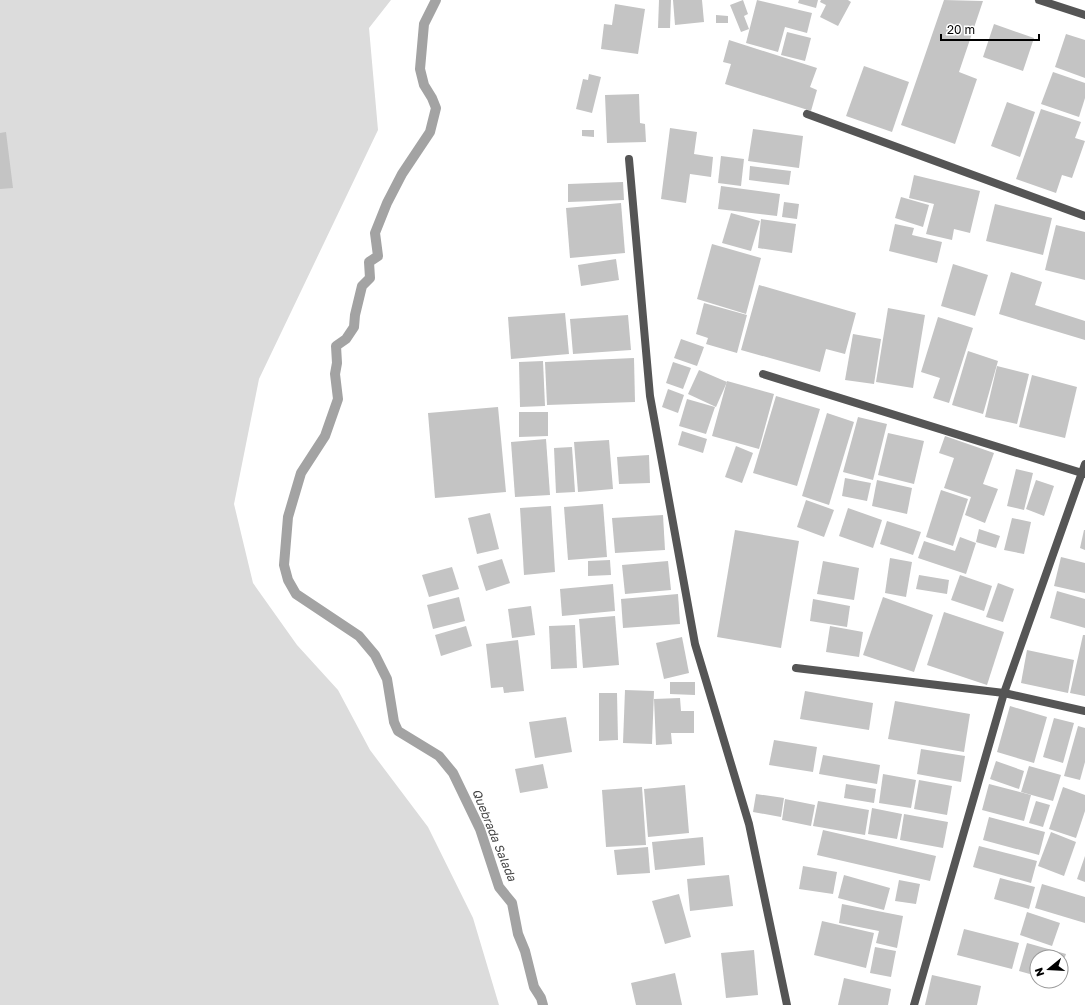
<svg xmlns="http://www.w3.org/2000/svg" width="1085" height="1005" viewBox="0 0 1085 1005" font-family="'Golos Text',sans-serif">
<style>
.green{fill:#dcdcdc}
.lines{fill:none;stroke-linecap:round;stroke-linejoin:round}
.stream{stroke:#a3a3a3;stroke-width:10}
.building{fill:#c4c4c4}
.street{stroke:#555;stroke-width:8}
.labels{text-anchor:middle;stroke-width:3;stroke-linejoin:round;paint-order:stroke}
.water-label{font-size:12px;font-style:italic;fill:#444;stroke:#fff}
</style>
<rect width="100%" height="100%" fill="#fff"/>
<!-- green -->
<polygon class="green" points="0,0 391,0 369,28 378,130 259,379 234,504 253,583 297,645 338,690 370,750 428,827 473,918 499,1005 0,1005"/>
<g class="lines">
<!-- stream -->
<polyline class="stream" points="436,0 424,24 420,69 424,85 432,98 436,108 430,132 402,174 387,203 375,233 378,256 369,262 370,278 362,286 355,315 354,327 346,339 336,346 337,363 335,374 338,399 325,436 301,473 288,517 284,565 288,580 296,594 359,636 375,655 387,679 394,722 398,731 439,756 453,773 480,829 499,887 512,903 518,934 525,951 534,987 541,998 543,1005"/>
</g>
<!-- building -->
<g class="building">
<polygon points="659,0 671,0 670,28 658,28"/>
<polygon points="673,0 702,0 704,22 675,25"/>
<polygon points="743,0 748,14 744,16 749,29 741,32 730,5"/>
<polygon points="757,0 812,13 807,33 785,27 778,52 746,43"/>
<polygon points="799,0 818,0 816,8 798,3"/>
<polygon points="821,0 848,0 851,2 838,26 820,17 826,5 820,2"/>
<polygon points="944,0 983,1 959,72 977,79 955,144 901,125"/>
<polygon points="615,4 645,9 638,54 601,49 604,24 612,25"/>
<polygon points="716,15 728,16 728,23 716,23"/>
<polygon points="994,24 1034,38 1023,71 983,57"/>
<polygon points="787,32 811,38 805,61 781,55"/>
<polygon points="1066,34 1085,40 1085,78 1055,67"/>
<polygon points="729,40 817,68 810,87 817,90 811,111 725,84 731,64 723,62"/>
<polygon points="864,66 909,82 892,132 846,116"/>
<polygon points="1053,72 1085,83 1085,98 1079,117 1041,104"/>
<polygon points="589,74 601,77 592,113 576,109 583,79 588,80"/>
<polygon points="639,94 640,123 645,124 646,142 607,143 605,95"/>
<polygon points="1007,102 1035,112 1020,157 991,146"/>
<polygon points="1041,109 1081,122 1075,138 1085,141 1072,178 1062,175 1056,193 1016,179"/>
<polygon points="670,128 697,132 694,154 713,157 711,177 690,174 686,203 661,199"/>
<polygon points="753,129 803,136 799,168 748,161"/>
<polygon points="582,130 594,130 594,137 582,136"/>
<polygon points="6,132 13,188 0,189 0,133"/>
<polygon points="721,156 744,159 741,186 718,183"/>
<polygon points="750,166 791,171 789,185 749,180"/>
<polygon points="914,175 980,191 970,233 954,229 952,240 926,234 934,204 909,198"/>
<polygon points="623,182 624,200 568,202 568,184"/>
<polygon points="721,186 780,194 777,216 718,209"/>
<polygon points="901,197 929,205 923,227 895,218"/>
<polygon points="784,202 799,204 797,219 782,217"/>
<polygon points="621,203 625,253 570,258 566,208"/>
<polygon points="995,204 1052,218 1043,255 986,241"/>
<polygon points="731,213 760,221 751,251 722,243"/>
<polygon points="761,219 796,224 792,253 758,248"/>
<polygon points="895,224 914,228 912,235 942,242 937,263 889,251"/>
<polygon points="1056,225 1085,232 1085,280 1045,270"/>
<polygon points="712,244 761,258 746,314 697,299"/>
<polygon points="616,259 619,280 581,286 578,265"/>
<polygon points="953,264 988,275 975,316 941,306"/>
<polygon points="1011,272 1042,282 1035,305 1085,321 1085,340 999,314"/>
<polygon points="759,285 856,313 845,354 826,349 820,372 741,350"/>
<polygon points="704,303 747,315 737,353 706,344 708,338 696,334"/>
<polygon points="888,308 925,315 913,388 876,382"/>
<polygon points="565,313 569,354 511,359 508,317"/>
<polygon points="628,315 631,350 573,354 570,319"/>
<polygon points="938,317 973,328 949,403 933,398 940,378 921,372"/>
<polygon points="853,334 881,339 874,384 845,380"/>
<polygon points="681,339 704,347 697,366 674,358"/>
<polygon points="968,351 998,361 983,414 952,405"/>
<polygon points="634,358 635,402 547,405 545,362"/>
<polygon points="543,361 545,406 520,407 519,362"/>
<polygon points="673,362 691,368 683,389 666,383"/>
<polygon points="997,366 1029,374 1017,424 985,417"/>
<polygon points="699,370 727,382 716,407 688,394"/>
<polygon points="1032,375 1077,387 1065,438 1019,427"/>
<polygon points="727,381 774,394 759,449 712,436"/>
<polygon points="668,389 684,395 678,413 662,407"/>
<polygon points="776,396 820,409 797,486 753,473"/>
<polygon points="687,399 715,407 706,434 679,426"/>
<polygon points="498,407 506,492 435,498 428,413"/>
<polygon points="519,412 548,412 548,436 519,437"/>
<polygon points="827,413 854,422 829,505 802,496"/>
<polygon points="858,417 887,424 873,480 843,472"/>
<polygon points="682,431 707,439 703,453 678,445"/>
<polygon points="888,433 924,441 914,484 878,475"/>
<polygon points="945,436 994,453 983,484 998,489 985,523 965,515 971,497 944,488 954,458 939,453"/>
<polygon points="546,439 550,495 515,497 511,442"/>
<polygon points="609,440 613,489 578,492 574,442"/>
<polygon points="736,446 753,453 742,483 725,477"/>
<polygon points="572,447 575,492 556,493 554,448"/>
<polygon points="649,455 650,483 619,484 617,457"/>
<polygon points="1016,469 1033,473 1024,510 1007,506"/>
<polygon points="845,478 871,483 867,501 842,496"/>
<polygon points="877,480 912,488 907,514 872,506"/>
<polygon points="1036,480 1054,486 1044,516 1026,509"/>
<polygon points="941,490 968,499 953,546 926,537"/>
<polygon points="806,500 834,510 824,537 797,527"/>
<polygon points="603,504 607,557 568,560 564,507"/>
<polygon points="551,506 555,572 524,575 520,508"/>
<polygon points="848,508 882,520 873,548 839,536"/>
<polygon points="490,513 499,549 477,554 468,518"/>
<polygon points="663,515 665,550 615,553 612,518"/>
<polygon points="1012,518 1031,522 1024,554 1004,550"/>
<polygon points="887,521 921,532 913,555 880,544"/>
<polygon points="979,529 1000,536 996,548 976,542"/>
<polygon points="735,530 799,541 781,648 717,637"/>
<polygon points="1084,530 1085,530 1085,550 1080,548"/>
<polygon points="960,537 976,543 966,574 918,558 924,541 955,551"/>
<polygon points="1061,557 1085,563 1085,593 1054,586"/>
<polygon points="890,558 912,562 906,597 885,593"/>
<polygon points="502,559 510,583 486,591 478,566"/>
<polygon points="610,560 611,575 588,576 588,561"/>
<polygon points="668,561 671,590 625,594 622,565"/>
<polygon points="823,561 859,568 854,600 817,594"/>
<polygon points="452,567 459,589 429,597 422,575"/>
<polygon points="919,575 949,580 947,594 916,589"/>
<polygon points="960,575 992,586 984,611 951,600"/>
<polygon points="998,583 1014,589 1003,622 986,617"/>
<polygon points="613,584 615,611 562,616 560,589"/>
<polygon points="1057,591 1085,599 1085,628 1050,618"/>
<polygon points="678,594 680,624 623,628 621,599"/>
<polygon points="459,597 465,621 433,629 427,605"/>
<polygon points="883,597 933,615 914,672 863,655"/>
<polygon points="813,599 850,606 847,627 810,621"/>
<polygon points="531,606 535,635 512,638 508,609"/>
<polygon points="944,612 1004,632 987,685 927,665"/>
<polygon points="615,616 619,665 583,668 579,619"/>
<polygon points="575,625 577,668 551,669 549,626"/>
<polygon points="466,626 472,646 441,656 435,635"/>
<polygon points="830,626 863,632 859,657 826,652"/>
<polygon points="1083,635 1085,635 1085,696 1070,693"/>
<polygon points="682,637 689,673 664,679 656,643"/>
<polygon points="518,640 524,691 504,693 503,687 491,688 486,644"/>
<polygon points="1027,650 1074,660 1068,693 1021,683"/>
<polygon points="670,682 695,682 695,695 670,694"/>
<polygon points="625,690 654,691 652,744 623,743"/>
<polygon points="805,691 873,703 869,730 800,719"/>
<polygon points="599,693 617,693 618,740 599,741"/>
<polygon points="680,698 681,711 694,711 694,733 671,733 672,744 656,745 654,699"/>
<polygon points="895,701 970,714 964,752 888,739"/>
<polygon points="1010,706 1047,717 1034,763 997,752"/>
<polygon points="566,717 572,752 535,758 529,722"/>
<polygon points="1054,718 1074,723 1063,763 1043,757"/>
<polygon points="1078,726 1085,728 1085,762 1080,780 1064,776"/>
<polygon points="774,740 817,747 813,772 769,765"/>
<polygon points="921,749 965,756 961,782 917,774"/>
<polygon points="823,755 880,765 877,784 819,774"/>
<polygon points="996,761 1024,771 1019,789 990,779"/>
<polygon points="543,764 548,788 520,793 515,769"/>
<polygon points="1029,766 1061,775 1053,801 1021,792"/>
<polygon points="883,774 916,780 911,808 879,803"/>
<polygon points="919,780 952,786 947,815 914,809"/>
<polygon points="846,784 876,789 874,803 844,798"/>
<polygon points="989,784 1031,795 1024,821 982,810"/>
<polygon points="685,785 689,833 648,837 644,789"/>
<polygon points="642,787 646,845 606,847 602,790"/>
<polygon points="1063,787 1085,795 1085,811 1076,838 1049,829"/>
<polygon points="756,794 784,798 781,817 753,812"/>
<polygon points="785,799 815,805 811,826 782,820"/>
<polygon points="818,801 869,810 865,835 813,826"/>
<polygon points="1036,801 1050,805 1043,827 1029,823"/>
<polygon points="872,808 902,814 897,839 868,834"/>
<polygon points="904,814 948,822 943,848 900,840"/>
<polygon points="989,817 1045,832 1039,855 983,840"/>
<polygon points="823,830 936,856 930,881 817,855"/>
<polygon points="1051,832 1076,842 1064,876 1038,866"/>
<polygon points="703,837 705,865 655,870 652,842"/>
<polygon points="979,846 1037,861 1031,883 973,867"/>
<polygon points="648,847 650,873 617,875 614,850"/>
<polygon points="1085,856 1085,882 1077,879"/>
<polygon points="803,866 837,872 833,894 799,889"/>
<polygon points="729,875 733,906 690,911 687,879"/>
<polygon points="844,875 890,888 884,910 838,898"/>
<polygon points="1000,878 1035,887 1029,909 994,899"/>
<polygon points="899,880 920,884 916,904 895,901"/>
<polygon points="1042,884 1085,897 1085,923 1035,908"/>
<polygon points="679,894 691,937 665,944 652,901"/>
<polygon points="842,904 903,916 897,948 876,943 879,931 839,923"/>
<polygon points="1027,912 1060,923 1052,946 1020,935"/>
<polygon points="822,921 874,933 866,968 814,955"/>
<polygon points="964,929 1019,943 1012,969 957,955"/>
<polygon points="1027,943 1066,954 1061,968 1061,957 1037,957 1037,976 1019,971"/>
<polygon points="875,947 896,951 891,977 870,973"/>
<polygon points="754,950 758,995 726,998 721,953"/>
<polygon points="675,973 682,1005 636,1005 631,983"/>
<polygon points="932,975 981,986 977,1005 925,1005"/>
<polygon points="844,978 891,989 888,1005 838,1005"/>
</g>
<g class="lines">
<!-- street -->
<g class="street">
<polyline points="1039,0 1085,15"/>
<polyline points="807,114 1085,216"/>
<polyline points="629,159 650,396 695,644 749,824 787,1005"/>
<polyline points="763,374 1085,474"/>
<polyline points="796,668 1004,693 1085,711"/>
<polyline points="914,1005 1004,693 1085,464"/>
</g>
</g>
<g class="labels">
<!-- water labels -->
<g class="water-label">
<text transform="translate(494 835) rotate(68)" y="4">Quebrada Salada</text>
</g>
</g>
<!-- north arrow -->
<g transform="translate(1049 969) rotate(252)"><circle r="19" fill="#ffffff" stroke="#999999"/>
<path d="M0-3L7 15L0 10L-7 15Z" fill="#000000"/>
<text y="-6" font-size="11" font-weight="bold" text-anchor="middle" fill="#000000">N</text>
</g>
<!-- scale -->
<path d="M941 34v6h98v-6" fill="none" stroke="#000000" stroke-width="2"/>
<text x="947" y="34" font-size="12" fill="#000000" stroke="#ffffff" stroke-width="3" paint-order="stroke">20 m</text>
</svg>
